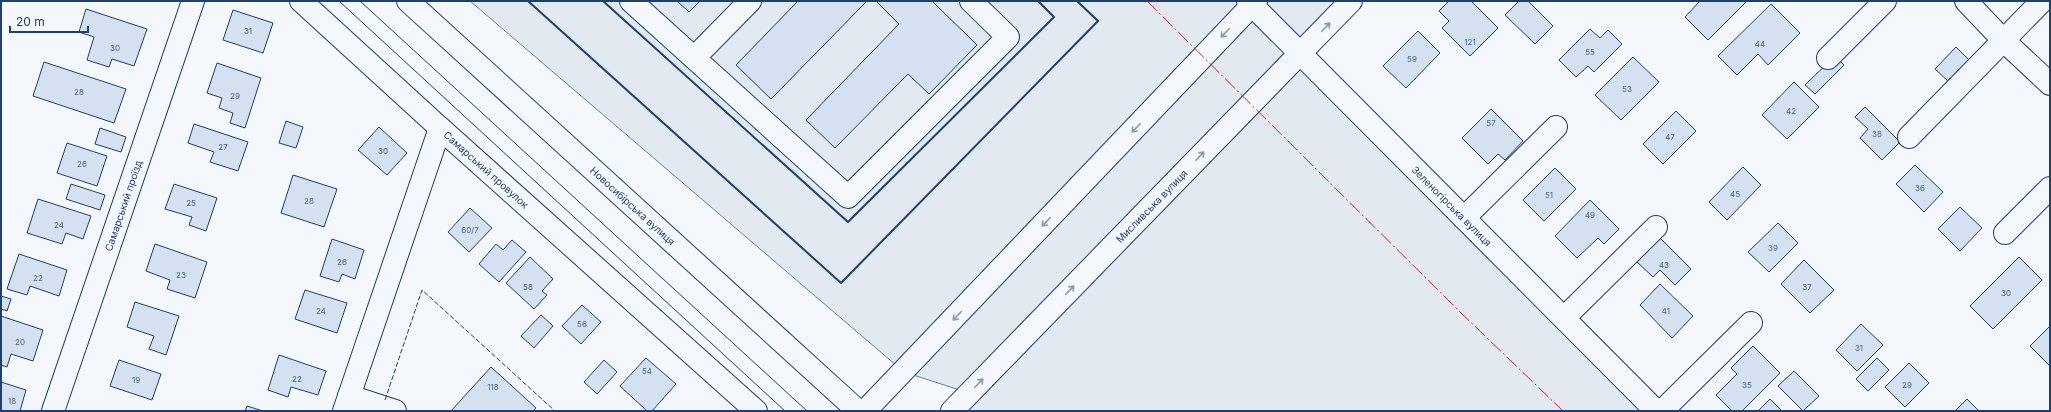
<svg xmlns="http://www.w3.org/2000/svg" width="2051" height="412" viewBox="0 0 2051 412" font-family="Inter,sans-serif">
<style>
.green{fill:#e3e9f0;stroke:#687fa3}
.building{fill:#d5e0f0;stroke:#1d3f73}
.lines{fill:none;stroke-linecap:round;stroke-linejoin:round}
.minor-casing{stroke:#1d3f73;stroke-width:24}
.major-casing{stroke:#1d3f73;stroke-width:24}
.minor{stroke:#f4f7fb;stroke-width:22}
.major{stroke:#f4f7fb;stroke-width:22}
.tram{stroke:#1d3f73;stroke-width:1}
.fence{stroke:#1d3f73;stroke-width:1;stroke-dasharray:5 2;stroke-linecap:butt}
.wall{stroke:#1d3f73;stroke-width:2}
.power{stroke:#c62828;stroke-width:1;stroke-dasharray:14 3 2 3;stroke-linecap:butt}
.oneway{stroke:#889bb7}
.labels{text-anchor:middle;stroke-width:3;stroke-linejoin:round;paint-order:stroke}
.number-label{font-size:8px;fill:#4b6792}
.street-label{font-size:10px;fill:#1d3f73;stroke:#f4f7fb}
</style>
<rect width="100%" height="100%" fill="#f4f7fb"/>
<!-- green -->
<polygon class="green" points="470,1 1351,1 1301,53 1656,411 966,411 969,393 904,372"/>
<!-- building -->
<g class="building">
<polygon points="677,1 700,1 689,12"/>
<polygon points="798,1 867,1 771,99 736,65"/>
<polygon points="876,1 932,1 977,45 929,94 908,74 835,148 806,120 899,24"/>
<polygon points="1449,1 1471,1 1498,28 1470,56 1442,28 1449,21 1439,11"/>
<polygon points="1519,1 1528,1 1553,26 1535,44 1505,15"/>
<polygon points="1700,1 1747,1 1708,40 1685,17"/>
<polygon points="1771,4 1800,33 1768,65 1758,54 1737,75 1718,56"/>
<polygon points="86,9 147,29 134,66 112,59 109,67 87,60 94,37 79,32"/>
<polygon points="233,10 273,23 263,53 223,40"/>
<polygon points="1590,29 1600,38 1608,30 1622,44 1594,72 1588,66 1576,77 1559,60"/>
<polygon points="1418,31 1440,53 1406,88 1383,66"/>
<polygon points="1956,47 1971,62 1950,83 1935,69"/>
<polygon points="1835,56 1844,65 1815,94 1805,85"/>
<polygon points="1633,57 1659,82 1621,120 1595,95"/>
<polygon points="44,62 126,89 114,123 33,96"/>
<polygon points="217,63 261,78 245,128 230,123 233,113 219,108 222,98 207,93"/>
<polygon points="1794,82 1819,107 1787,139 1762,115"/>
<polygon points="1865,107 1900,142 1882,160 1860,138 1868,129 1855,117"/>
<polygon points="1491,109 1523,141 1505,160 1498,154 1488,164 1462,138"/>
<polygon points="1676,111 1696,131 1663,164 1643,144"/>
<polygon points="286,121 303,127 296,148 279,143"/>
<polygon points="194,124 248,142 238,171 210,162 214,152 188,143"/>
<polygon points="379,127 407,153 387,175 358,150"/>
<polygon points="100,128 126,137 121,152 95,144"/>
<polygon points="67,143 107,156 97,186 57,173"/>
<polygon points="1915,165 1943,192 1924,212 1896,184"/>
<polygon points="1743,167 1761,185 1727,220 1709,202"/>
<polygon points="1555,168 1576,189 1544,221 1523,200"/>
<polygon points="293,175 337,189 324,227 281,213"/>
<polygon points="71,184 105,195 100,210 66,199"/>
<polygon points="174,184 217,198 206,231 189,225 192,217 165,209"/>
<polygon points="38,199 91,216 83,239 66,233 62,244 27,233"/>
<polygon points="1590,200 1619,229 1604,244 1598,238 1577,258 1555,236"/>
<polygon points="1960,207 1982,228 1960,251 1938,229"/>
<polygon points="470,208 492,228 469,252 448,232"/>
<polygon points="1778,223 1798,243 1769,272 1748,252"/>
<polygon points="1659,237 1691,269 1675,285 1660,270 1653,277 1636,261"/>
<polygon points="332,239 364,250 355,279 342,274 339,282 320,276"/>
<polygon points="512,240 526,252 499,282 479,264 496,244 503,250"/>
<polygon points="155,244 207,262 195,298 167,289 170,280 146,271"/>
<polygon points="19,254 67,270 59,296 30,286 27,295 7,289"/>
<polygon points="530,257 553,279 542,291 547,295 534,309 506,283"/>
<polygon points="2019,257 2042,280 1993,329 1970,306"/>
<polygon points="1804,260 1834,290 1810,313 1781,284"/>
<polygon points="1660,284 1693,316 1672,338 1640,305"/>
<polygon points="305,290 347,303 337,333 295,319"/>
<polygon points="1,296 11,299 7,311 1,309"/>
<polygon points="135,302 179,316 166,355 149,349 154,336 127,327"/>
<polygon points="582,305 601,322 581,344 562,326"/>
<polygon points="541,315 553,326 534,348 521,336"/>
<polygon points="1,316 43,330 33,361 11,354 7,367 1,365"/>
<polygon points="1861,324 1883,345 1857,371 1836,350"/>
<polygon points="2050,326 2050,366 2030,346"/>
<polygon points="1753,346 1780,373 1742,411 1732,411 1716,395 1737,374 1731,368"/>
<polygon points="279,355 326,371 318,395 291,387 288,397 268,390"/>
<polygon points="646,358 676,384 652,411 647,411 620,386"/>
<polygon points="1877,358 1889,370 1868,391 1856,379"/>
<polygon points="119,360 161,374 152,400 110,386"/>
<polygon points="604,360 617,372 597,394 584,382"/>
<polygon points="1909,363 1929,383 1905,407 1885,387"/>
<polygon points="491,367 536,408 533,411 451,411"/>
<polygon points="1794,371 1819,396 1803,411 1778,386"/>
<polygon points="1,382 26,390 20,411 1,411"/>
<polygon points="1770,399 1782,411 1758,411"/>
<polygon points="1967,399 1979,411 1955,411"/>
<polygon points="247,406 263,411 245,411"/>
</g>
<g class="lines">
<defs>
<g id="minor">
<polyline points="301,1 440,128"/>
<polyline points="631,1 848,197 1008,37 971,1"/>
<path id="s1" d="M1248 1 1656 411"/>
<polyline points="1966,1 2003,40 2050,84"/>
<polyline points="694,58 750,1"/>
<polyline points="1828,58 1885,1"/>
<polyline points="1909,137 2042,1"/>
<polyline points="1464,218 1556,127"/>
<polyline points="2005,233 2050,188"/>
<polyline points="1564,318 1656,227"/>
<polyline points="349,396 395,411"/>
<path id="s2" d="M53 411 193 1"/>
<path id="s3" d="M344 411 440 128 756 411"/>
<polyline points="865,411 1256,1"/>
<path id="s4" d="M952 411 1351 1"/>
<polyline points="1662,411 1751,323"/>
</g>
<g id="major">
<path id="s5" d="M408 1 858 411"/>
</g>
</defs>
<!-- minor casing -->
<use href="#minor" class="minor-casing"/>
<!-- major casing -->
<use href="#major" class="major-casing"/>
<!-- minor -->
<use href="#minor" class="minor"/>
<!-- major -->
<use href="#major" class="major"/>
<!-- tram -->
<g class="tram">
<polyline points="339,1 785,411"/>
<polyline points="360,1 807,411"/>
</g>
<!-- fence -->
<polyline class="fence" points="385,400 422,290 555,411"/>
<!-- wall -->
<g class="wall">
<polyline points="528,1 841,283 1098,21 1077,1"/>
<polyline points="603,1 848,222 1054,17 1038,1"/>
</g>
<!-- power -->
<polyline class="power" points="1147,1 1459,311 1563,411"/>
</g>
<!-- one-way arrows -->
<defs><path id="oneway-shaft" d="M-6 0H5M1.5-3L5.5 0L1.5 3" fill="none" stroke-width="1.6" stroke-linecap="round" stroke-linejoin="round"/></defs>
<g class="oneway">
<use href="#oneway-shaft" transform="translate(1326 27) rotate(-46)"/>
<use href="#oneway-shaft" transform="translate(1225 33) rotate(134)"/>
<use href="#oneway-shaft" transform="translate(1136 128) rotate(134)"/>
<use href="#oneway-shaft" transform="translate(1200 156) rotate(-46)"/>
<use href="#oneway-shaft" transform="translate(1046 222) rotate(134)"/>
<use href="#oneway-shaft" transform="translate(1070 290) rotate(-46)"/>
<use href="#oneway-shaft" transform="translate(957 316) rotate(134)"/>
<use href="#oneway-shaft" transform="translate(979 383) rotate(-46)"/>
</g>
<g class="labels">
<!-- number labels -->
<g class="number-label">
<text x="248" y="34">31</text>
<text x="1470" y="45">121</text>
<text x="1760" y="47">44</text>
<text x="115" y="51">30</text>
<text x="1590" y="55">55</text>
<text x="1412" y="62">59</text>
<text x="1627" y="92">53</text>
<text x="79" y="95">28</text>
<text x="235" y="99">29</text>
<text x="1791" y="114">42</text>
<text x="1491" y="126">57</text>
<text x="1877" y="137">38</text>
<text x="1670" y="140">47</text>
<text x="223" y="150">27</text>
<text x="383" y="154">30</text>
<text x="82" y="167">26</text>
<text x="1920" y="191">36</text>
<text x="1735" y="197">45</text>
<text x="1549" y="198">51</text>
<text x="309" y="204">28</text>
<text x="191" y="206">25</text>
<text x="1590" y="218">49</text>
<text x="59" y="228">24</text>
<text x="470" y="233">60/7</text>
<text x="1773" y="251">39</text>
<text x="342" y="265">26</text>
<text x="1664" y="268">43</text>
<text x="181" y="278">23</text>
<text x="38" y="281">22</text>
<text x="528" y="290">58</text>
<text x="1807" y="290">37</text>
<text x="2006" y="296">30</text>
<text x="321" y="314">24</text>
<text x="1666" y="314">41</text>
<text x="582" y="327">56</text>
<text x="20" y="345">20</text>
<text x="1859" y="351">31</text>
<text x="647" y="374">54</text>
<text x="297" y="382">22</text>
<text x="136" y="383">19</text>
<text x="1747" y="388">35</text>
<text x="1907" y="388">29</text>
<text x="493" y="390">118</text>
<text x="12" y="404">18</text>
</g>
<!-- street labels -->
<g class="street-label">
<text dy="4" stroke="none"><textPath href="#s3" startOffset="361">Самарський провулок</textPath></text>
<text dy="4" stroke="none"><textPath href="#s2" startOffset="217">Самарський проїзд</textPath></text>
<text dy="4" stroke="none"><textPath href="#s5" startOffset="304">Новосибірська вулиця</textPath></text>
<text dy="4" stroke="none"><textPath href="#s4" startOffset="286">Мисливська вулиця</textPath></text>
<text dy="4" stroke="none"><textPath href="#s1" startOffset="289">Зеленогірська вулиця</textPath></text>
</g>
</g>
<!-- border -->
<rect width="2051" height="412" fill="none" stroke="#1d3f73" stroke-width="4"/>
<!-- scale -->
<path d="M10 26v6h78v-6" fill="none" stroke="#1d3f73" stroke-width="2"/>
<text x="16" y="26" font-size="12" fill="#1d3f73" stroke="#f4f7fb" stroke-width="3" paint-order="stroke">20 m</text>
</svg>
